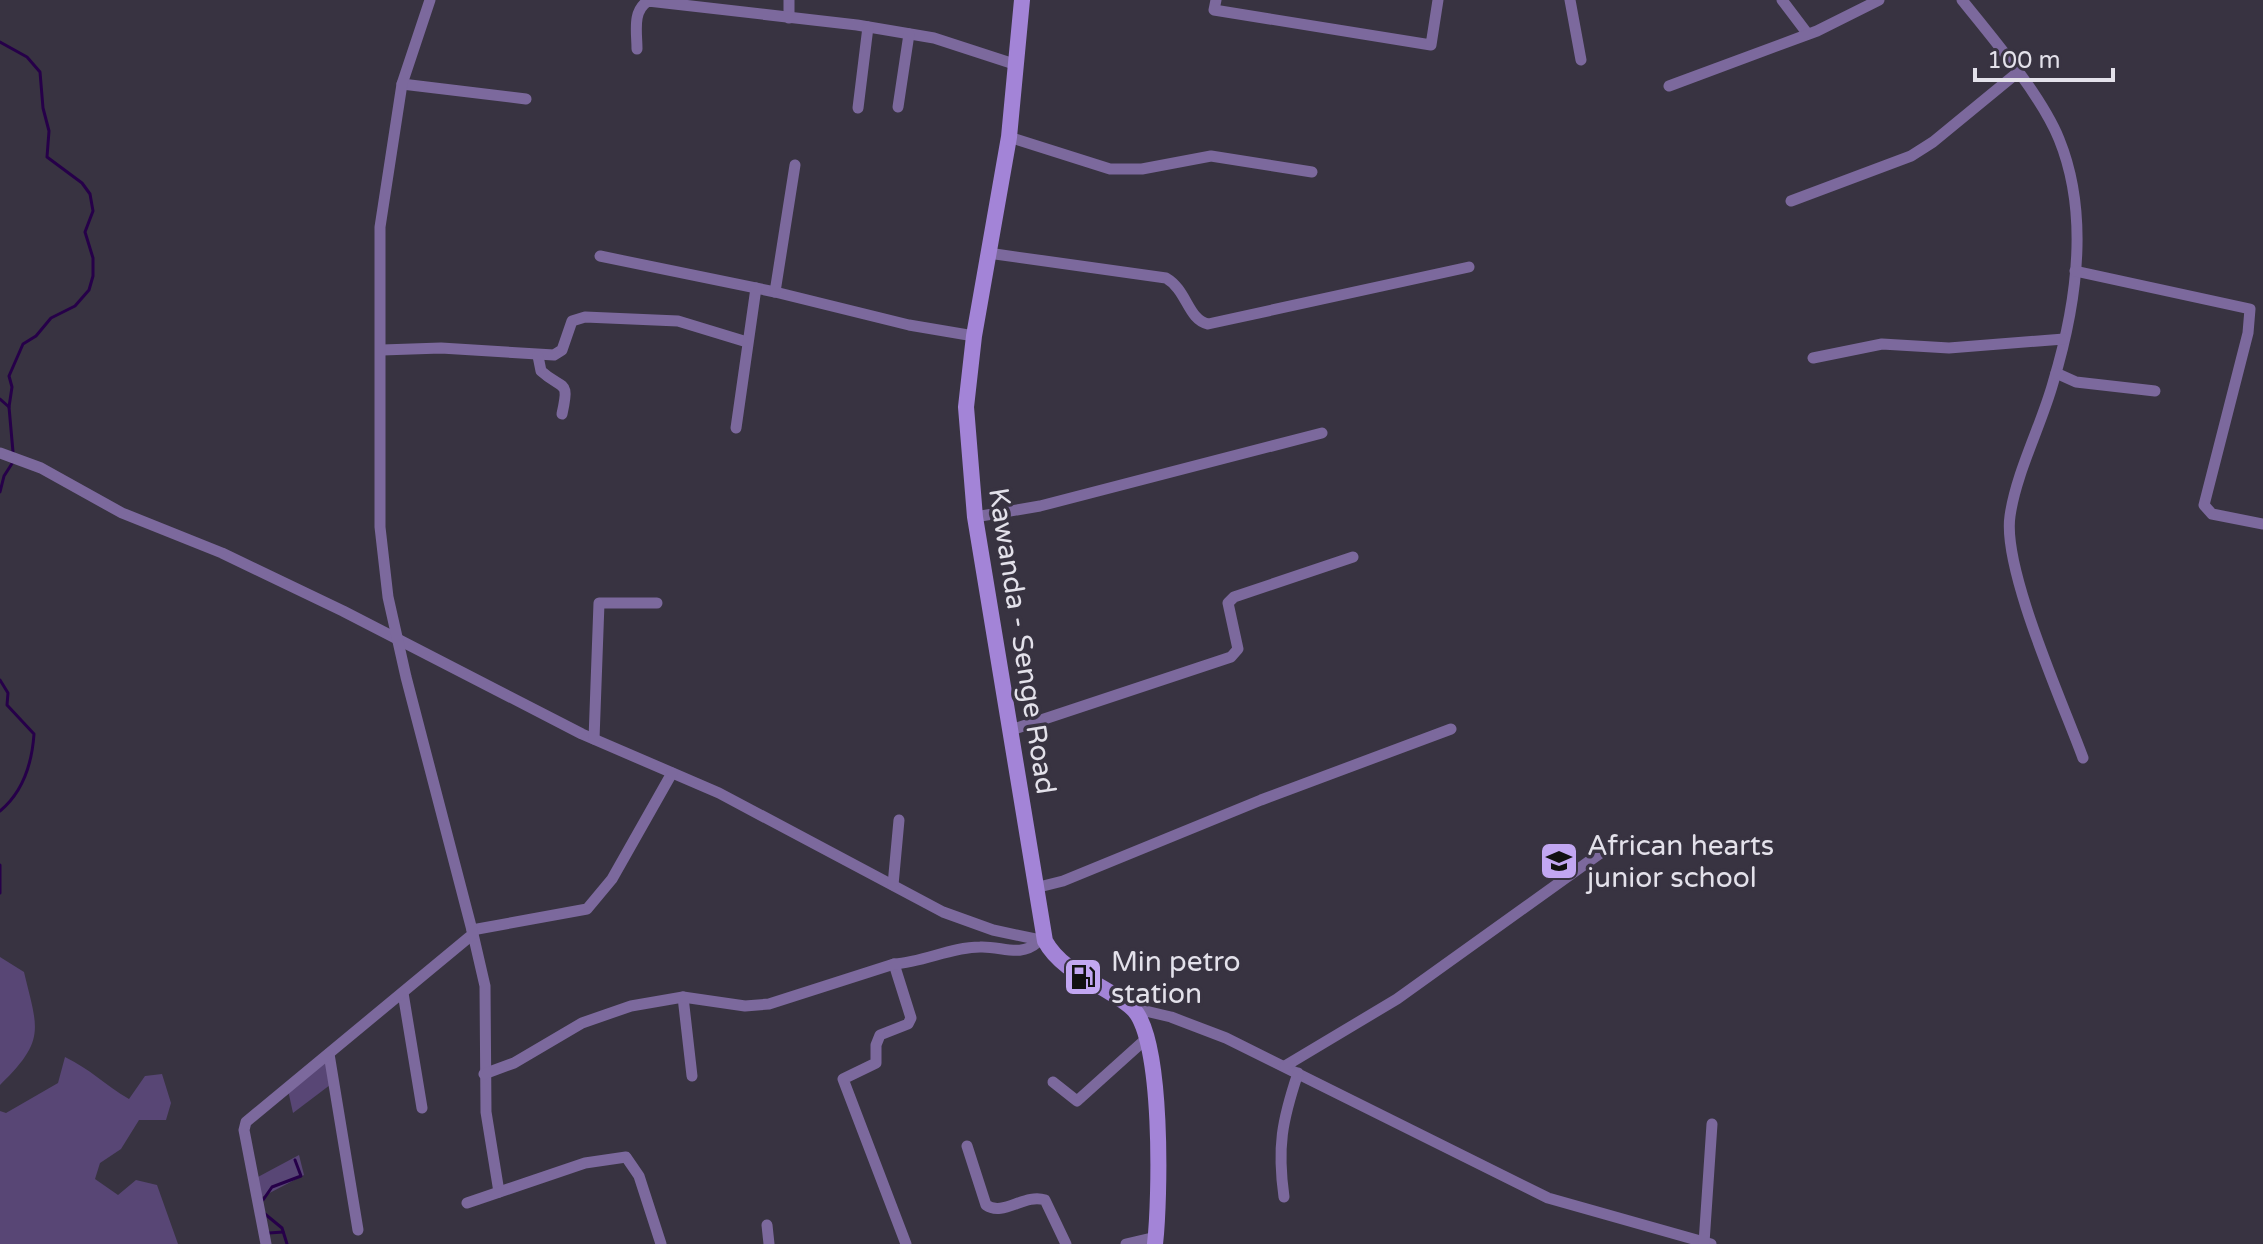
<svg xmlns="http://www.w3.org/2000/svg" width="2263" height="1244" viewBox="0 0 2263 1244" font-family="'Varela Round',sans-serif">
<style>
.green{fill:#584675}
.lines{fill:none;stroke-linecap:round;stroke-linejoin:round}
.stream{stroke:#260049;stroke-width:3}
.street{stroke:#7c699d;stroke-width:11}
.secondary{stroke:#a384d7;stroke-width:16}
.labels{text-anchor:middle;stroke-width:7;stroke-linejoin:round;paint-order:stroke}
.street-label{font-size:28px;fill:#e3e1ea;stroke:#383341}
.poi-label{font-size:28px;fill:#e3e1ea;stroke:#383341;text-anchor:start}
</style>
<rect width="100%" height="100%" fill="#383341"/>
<!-- green -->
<g class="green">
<path d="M0 957 24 972C38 1030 46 1040 0 1085Z"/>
<path d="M65 1057C90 1069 105 1085 129 1099L145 1076 162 1074 171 1103 166 1120H139L121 1149 100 1163 95 1179 118 1195 136 1180 157 1185 178 1244H0V1111L6 1113 58 1083Z"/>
<polygon points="326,1059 330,1085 293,1113 288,1090"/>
<polygon points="299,1155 304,1175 260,1198 256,1178"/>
</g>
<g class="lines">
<!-- stream -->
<g class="stream">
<polyline points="0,42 27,57 40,72 43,108 49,131 47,157 82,183 90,194 93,211 85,232 93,258 93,276 89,290 75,306 51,318 36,336 23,344 9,376 12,387 9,407"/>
<polyline points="0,399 9,407 13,452"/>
<polyline points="0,492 4,476 13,462"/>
<path d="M0 680 8 693 7 705 34 734C32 763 23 792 0 811"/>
<polyline points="0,865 0,893"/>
<polyline points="263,1200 272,1187 301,1176 295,1160"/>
<polyline points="265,1214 282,1228 287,1244"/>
<polyline points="269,1233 283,1232"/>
</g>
<!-- street -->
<g class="street">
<polyline points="789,0 789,18"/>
<polyline points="1216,0 1214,10 1431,45 1438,0"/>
<polyline points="1570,0 1581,60"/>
<polyline points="1782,0 1807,33"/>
<path d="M1962 0C1992 37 2041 95 2059 139 2090 215 2076 307 2053 383 2041 426 2016 473 2010 516 2002 569 2063 703 2083 758"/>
<path d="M637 49C637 32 632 11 648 1L857 25 934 38 1017 65"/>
<polyline points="402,84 526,99"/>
<polyline points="1669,86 1817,31 1879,0"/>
<polyline points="898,107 909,34"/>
<polyline points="858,108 868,27"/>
<polyline points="1009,137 1110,169 1142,169 1211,156 1312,172"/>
<polyline points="1791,201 1911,156 1933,142 2017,73"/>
<path d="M988 253 1166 278C1187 290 1188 320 1208 324L1469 267"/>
<polyline points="600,256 775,292 909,325 974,336"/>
<polyline points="2075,271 2250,309 2248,333 2204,505 2212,514 2263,524"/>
<polyline points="775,292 795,165"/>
<polyline points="382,350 441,348 554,355 562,350 572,321 585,317 678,321 747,342"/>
<path d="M538 356 541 371C563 391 570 378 562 414"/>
<polyline points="1813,358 1882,344 1949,348 2064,339"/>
<polyline points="2056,373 2076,382 2155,391"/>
<polyline points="736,428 756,288"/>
<polyline points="0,453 41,468 122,513 222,553 343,611 582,734 719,793 943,912 993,930 1045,941"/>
<polyline points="975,517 1040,506 1322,433"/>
<polyline points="1011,730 1231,657 1238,649 1228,603 1234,597 1353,557"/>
<polyline points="594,739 599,603 657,603"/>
<polyline points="893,885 899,820"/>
<polyline points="1035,888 1063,881 1261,800 1451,729"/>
<polyline points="472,930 587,909 612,879 672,773"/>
<polyline points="473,934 485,986 486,1112 499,1192"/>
<polyline points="894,964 911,1018 908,1024 880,1035 876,1045 876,1063 843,1079 906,1244"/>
<polyline points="403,993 422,1108"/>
<polyline points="683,997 692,1076"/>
<polyline points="1133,1008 1171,1017 1226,1038 1548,1198 1711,1244"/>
<polyline points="329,1054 358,1230"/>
<polyline points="1285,1066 1397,999 1602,852"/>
<path d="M484 1074 514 1063 582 1023 631 1006 683 997 745 1006 769 1004 894 964C924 962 951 947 980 947 1002 946 1020 958 1038 942"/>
<polyline points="1053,1082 1077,1101 1147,1038"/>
<path d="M967 1146 986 1205C1003 1217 1025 1193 1045 1200L1066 1244"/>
<path d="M1284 1197C1277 1147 1282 1121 1298 1073"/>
<polyline points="467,1203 585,1163 626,1157 639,1176 661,1244"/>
<polyline points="767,1225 769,1244"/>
<polyline points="1704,1243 1712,1124"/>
<polyline points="266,1244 244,1130 246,1122 473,934 406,677 388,597 380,527 380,227 402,84 430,0"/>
<polyline points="1126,1244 1156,1237"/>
</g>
<!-- secondary -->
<path class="secondary" d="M1022 0 1009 137 974 336 966 407 975 517 1045 941C1063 974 1105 984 1132 1008 1164 1036 1160 1201 1155 1244"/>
</g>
<!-- icons -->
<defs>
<symbol id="school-square" viewBox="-11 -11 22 22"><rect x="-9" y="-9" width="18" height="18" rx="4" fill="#c2a7f2" stroke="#383341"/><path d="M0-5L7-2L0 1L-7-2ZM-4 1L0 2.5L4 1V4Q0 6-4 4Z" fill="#111"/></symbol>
<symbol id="fuel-square" viewBox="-11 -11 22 22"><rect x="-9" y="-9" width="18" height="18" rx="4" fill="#c2a7f2" stroke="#383341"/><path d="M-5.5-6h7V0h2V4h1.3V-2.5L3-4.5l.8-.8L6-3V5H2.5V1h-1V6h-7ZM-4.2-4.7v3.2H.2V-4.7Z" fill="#111"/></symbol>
</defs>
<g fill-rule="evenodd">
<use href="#school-square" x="1537" y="839" width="44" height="44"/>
<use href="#fuel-square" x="1061" y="955" width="44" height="44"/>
</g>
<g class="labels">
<!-- street labels -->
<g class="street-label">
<text transform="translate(1023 641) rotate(81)" y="10">Kawanda - Senge Road</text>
</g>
<!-- poi labels -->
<g class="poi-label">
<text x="1587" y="855">African hearts<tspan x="1587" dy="32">junior school</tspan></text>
<text x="1111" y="971">Min petro<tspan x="1111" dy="32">station</tspan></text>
</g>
</g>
<!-- scale -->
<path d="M1975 68v12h138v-12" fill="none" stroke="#e3e1ea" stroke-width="4"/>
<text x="1987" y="68" font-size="24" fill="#e3e1ea" stroke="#383341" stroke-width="6" paint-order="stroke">100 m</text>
</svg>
